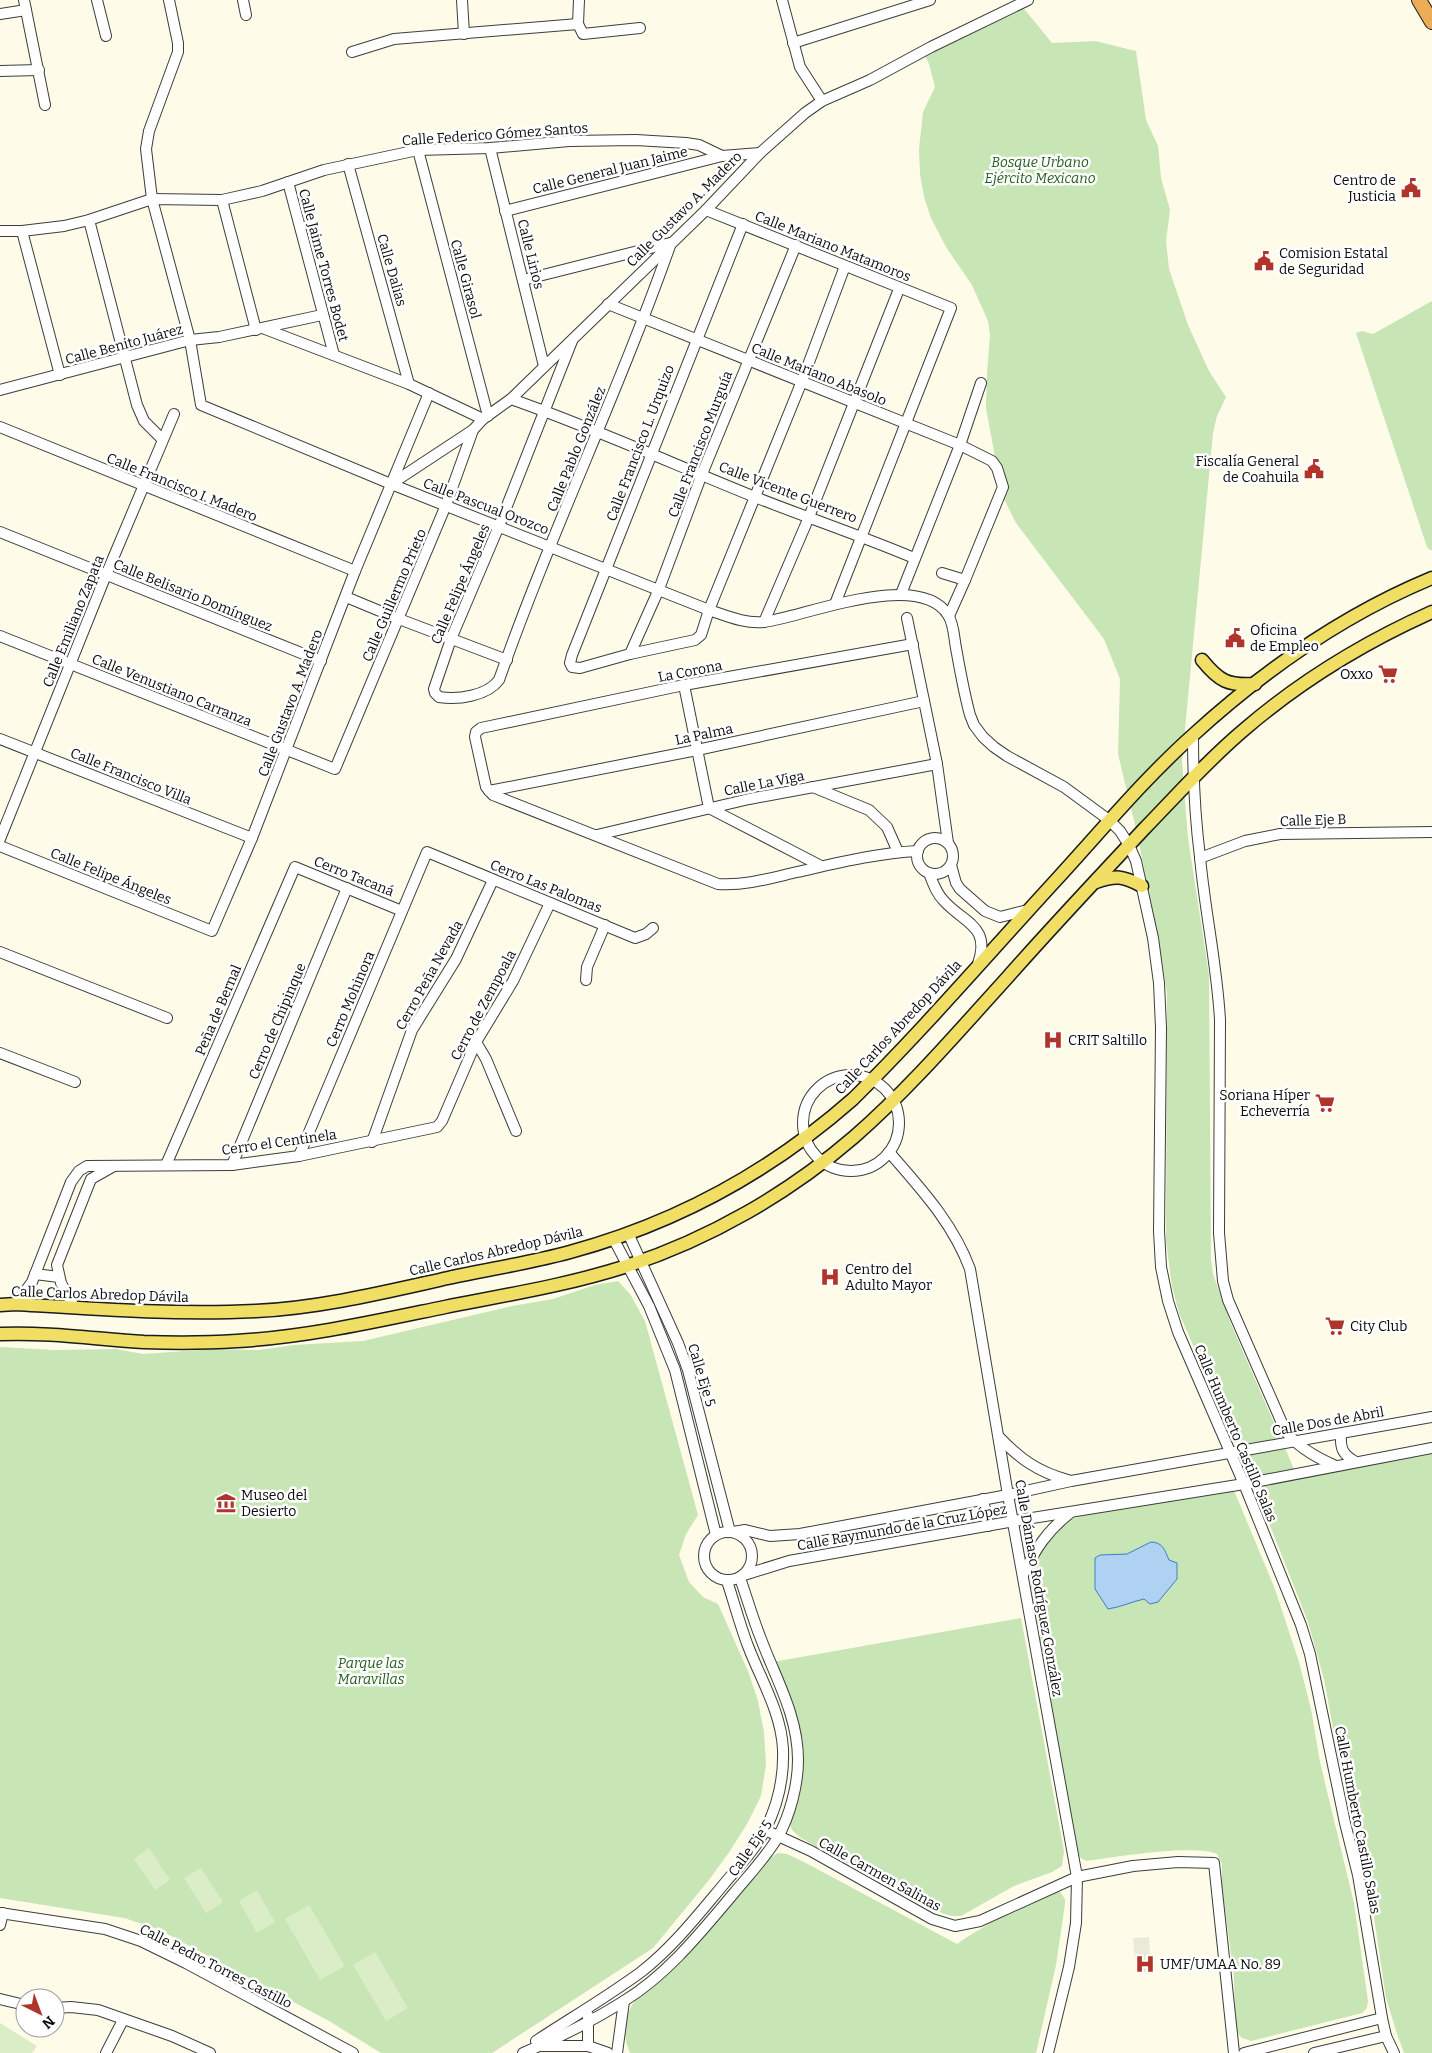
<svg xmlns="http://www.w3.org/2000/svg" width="1432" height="2053" viewBox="0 0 1432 2053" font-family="Bitter,serif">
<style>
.green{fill:#c8e5b5}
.pitch{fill:#dbedc6}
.plaza{fill:#ebe9d9}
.water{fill:#b0d2f2;stroke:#3b7ec5}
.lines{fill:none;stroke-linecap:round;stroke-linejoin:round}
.minor-casing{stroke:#3d3d3d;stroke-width:12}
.major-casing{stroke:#1b1b1b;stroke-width:15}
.highway-casing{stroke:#1b1b1b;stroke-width:16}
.minor{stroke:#fff;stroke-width:10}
.major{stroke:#f1df65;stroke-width:12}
.highway{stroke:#edad57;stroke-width:14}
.labels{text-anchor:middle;stroke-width:5;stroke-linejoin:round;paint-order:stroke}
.street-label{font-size:14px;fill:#0a0a0a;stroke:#fff}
.park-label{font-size:14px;font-style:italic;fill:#255d1f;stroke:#fff}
.poi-label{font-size:14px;fill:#0a0a0a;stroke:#fff;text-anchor:start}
</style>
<rect width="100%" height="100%" fill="#fefce8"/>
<!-- green -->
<g class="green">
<polygon points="1017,0 1052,43 1095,41 1136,51 1146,120 1158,146 1161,178 1170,210 1166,241 1169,269 1188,325 1209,371 1226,397 1217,416 1213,433 1182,761 1188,838 1209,975 1211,1259 1213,1274 1231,1324 1297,1476 1432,1453 1432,2053 1404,2053 1398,2037 1386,1998 1369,1884 1341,1772 1324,1679 1308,1622 1256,1490 1179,1313 1172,1286 1166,1241 1167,993 1157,933 1137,833 1118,754 1120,679 1104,639 1016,523 1002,495 986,408 987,373 990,335 988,321 972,285 946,247 931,218 924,197 920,174 919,149 923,112 935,87 929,64 924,54"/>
<polygon points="1432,301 1432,550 1430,550 1427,547 1356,333 1362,331 1373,334"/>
<polygon points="618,1281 630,1294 645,1321 698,1515 686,1534 679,1555 689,1582 703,1597 718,1604 748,1671 758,1701 764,1732 766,1764 761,1796 747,1824 730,1851 709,1880 653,1948 492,2053 381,2053 329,2021 158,1929 124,1918 0,1898 0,1347 55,1350 116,1349 143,1354 216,1349 259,1350 294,1345 363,1341 512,1306 553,1299 595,1285"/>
<path d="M1233 1488 1275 1589 1299 1662 1311 1709 1320 1762 1354 1903 1368 2001 1367 2008 1362 2013 1251 2041 1242 2038 1239 2035 1235 2023 1234 1977 1222 1887V1864L1217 1854C1195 1844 1113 1857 1087 1861L1082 1859 1078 1855 1032 1600 1030 1578 1032 1564 1047 1536 1066 1521 1103 1509Z"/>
<polygon points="1021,1618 1064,1851 1062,1866 1052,1872 1014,1886 961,1916 951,1916 942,1913 819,1848 801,1838 792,1830 789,1822 799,1759 773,1662"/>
<path d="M778 1853 787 1854 804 1862 957 1944C972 1933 1045 1889 1060 1892L1065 1899V1904L1056 1965 1036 2053H630C624 2039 622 2023 630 2009 640 1988 667 1976 683 1960 713 1929 739 1893 766 1860Z"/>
</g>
<!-- pitch -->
<g class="pitch">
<polygon points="149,1848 170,1880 155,1890 134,1859"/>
<polygon points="201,1868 223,1902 206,1913 184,1878"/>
<polygon points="257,1890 275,1922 257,1933 239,1901"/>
<polygon points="309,1905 345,1966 320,1980 285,1919"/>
<polygon points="375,1952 408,2008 386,2021 353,1965"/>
<polygon points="0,2023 37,2046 32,2053 0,2053"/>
</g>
<!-- plaza -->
<polygon class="plaza" points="1149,1937 1151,1972 1136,1973 1133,1938"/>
<!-- water -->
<path class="water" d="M1151 1542C1163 1542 1165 1551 1169 1560L1177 1563V1579L1158 1602 1150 1604 1144 1599C1131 1602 1121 1607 1108 1609L1095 1589V1558L1100 1555 1127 1554Z"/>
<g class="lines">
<defs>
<g id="minor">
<polyline points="24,0 45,105"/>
<polyline points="97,0 106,36"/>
<path d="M169 0 178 43V52L149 131 146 149 152 199 190 340 201 405 391 484 709 610C727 616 745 624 764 622 806 616 919 569 948 615 954 624 954 638 956 648 960 670 964 693 970 715L974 725 983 737 994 747 1007 756 1064 787 1109 820 1120 831 1129 845 1136 861 1153 938 1159 983 1161 1028 1159 1231 1161 1267 1168 1301 1178 1332 1244 1484 1301 1625 1310 1654 1345 1823 1358 1875 1382 2018 1386 2036 1394 2053"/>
<polyline points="243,0 246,15"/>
<polyline points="462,0 464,34"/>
<polyline points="579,0 578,24 583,34 640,28"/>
<polyline points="782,0 800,67 822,101"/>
<polyline points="0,14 26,10"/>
<polyline points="793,43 930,0"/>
<polyline points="352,52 394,39 578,24"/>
<polyline points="0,71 39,70"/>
<polyline points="490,148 544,366"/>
<polyline points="418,150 488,416"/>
<polyline points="348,164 409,384"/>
<polyline points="288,182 334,355"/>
<polyline points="222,200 256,330"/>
<polyline points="706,210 951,308 835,604"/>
<polyline points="505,211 722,156"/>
<polyline points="89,220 137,405 144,421 162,439"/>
<polyline points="743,224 572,655 570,663 572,667 580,668 630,654 695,640 701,635 709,610 802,381 845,266"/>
<polyline points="0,231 22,231 64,226 89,220 152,199 222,200 262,191 324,170 418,150 490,148 569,141 636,140 686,143 699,145 722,156 760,153"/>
<polyline points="22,231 60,375"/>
<polyline points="523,280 670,243"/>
<polyline points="608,304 960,445 992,461 997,468 1003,487 965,580 949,616"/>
<polyline points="265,329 409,384 483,419"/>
<path d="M572 341 499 526 451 639 434 689 435 693 439 697C458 700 487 696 499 680 551 532 619 391 671 243"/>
<polyline points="0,390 190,340 219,337 322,315"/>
<path d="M511 399C594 428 673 464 755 497 808 518 862 536 914 558"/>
<polyline points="0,427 355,571"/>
<polyline points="391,484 473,430 483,419 511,399 706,210 760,153 805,113 822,101 870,80 931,47 1028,0"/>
<polyline points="0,532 321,661"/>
<polyline points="942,573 965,580"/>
<polyline points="901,594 960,445 981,383"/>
<polyline points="346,597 399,619 507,660"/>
<polyline points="907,618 937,764 948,843"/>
<polyline points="764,622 809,517 899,289"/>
<polyline points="0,636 335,769 446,505 473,430"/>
<path d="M913 644 684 685 481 728 476 732 475 737 486 787 493 795 718 884C745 886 771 878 797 872 837 863 877 853 918 851"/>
<polyline points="630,654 659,589 702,474 796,245"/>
<polyline points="684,685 709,808 821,866"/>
<path d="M1193 735C1193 776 1195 817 1200 857 1205 912 1217 965 1220 1020L1219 1233 1223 1281 1228 1300 1285 1430C1297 1447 1317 1458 1336 1466"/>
<polyline points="0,739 252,838"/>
<polyline points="813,787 869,810 887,827 898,852"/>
<polyline points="489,791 697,750 924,701"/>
<polyline points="597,835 749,799 937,764"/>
<circle cx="935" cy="856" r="18"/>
<polyline points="0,839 106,575 174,414"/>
<polyline points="0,846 212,931 252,838 355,571 429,393"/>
<polyline points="1200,858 1245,841 1280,834 1432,832"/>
<polyline points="951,865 956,883 960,889 985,911 1000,917 1028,910"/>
<path d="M929 873C933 883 936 893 944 901 965 924 991 926 978 964"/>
<polyline points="0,952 167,1018"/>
<polyline points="586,980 587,967 605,925"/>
<polyline points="476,1042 486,1059 516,1131"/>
<polyline points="0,1053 75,1082"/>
<circle cx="851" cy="1123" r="48"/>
<polyline points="372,1142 412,1030 456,959 493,880"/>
<path d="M889 1152C921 1189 953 1223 970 1269L1008 1495 1077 1877 1076 1923 1069 1967 1048 2053"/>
<polyline points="299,1156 427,852 635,938 646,934 653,928"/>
<polyline points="166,1165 295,867 402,911"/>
<polyline points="232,1165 347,888"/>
<polyline points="628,1233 678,1343 688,1370 730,1532"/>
<polyline points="613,1238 649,1306 675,1370 716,1535"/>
<polyline points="35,1274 59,1277"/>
<polyline points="16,1304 32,1282 71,1182 79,1171 87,1166 232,1165 299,1156 437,1127 442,1121 476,1042 513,981 550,903"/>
<polyline points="74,1307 61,1283 57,1265 91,1179 114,1166"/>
<path d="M1341 1434C1340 1449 1343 1455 1356 1462"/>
<path d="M999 1437C1020 1459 1038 1472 1068 1480"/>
<polyline points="983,1499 988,1526"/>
<circle cx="728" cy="1556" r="24"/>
<polyline points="733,1532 745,1530 770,1536 800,1534 1008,1495 1071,1481 1432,1417"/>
<polyline points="744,1575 789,1561 1014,1521 1244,1484 1432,1448"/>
<path d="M1023 1575C1035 1549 1048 1530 1070 1513"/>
<polyline points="765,1830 811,1851 932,1919 955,1926 980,1921 1077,1877 1133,1866 1178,1862 1214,1863 1234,2053"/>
<polyline points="0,1913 105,1929 141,1941 186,1963 353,2053"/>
<polyline points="0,1925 3,1913"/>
<polyline points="0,1999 25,2005"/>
<polyline points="55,2008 71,2007 98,2010 172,2036 210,2053"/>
<path d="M536 2041C571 2018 607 1997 641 1972 673 1947 698 1915 724 1884 738 1867 755 1850 765 1830 778 1805 784 1777 783 1749 781 1712 761 1680 748 1646 740 1625 734 1602 727 1581"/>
<polyline points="542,2046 588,2046 608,2053"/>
<polyline points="588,2046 588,2015"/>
<polyline points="106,2053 123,2020"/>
<path d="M523 2053C556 2039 594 2020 624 2001 668 1974 701 1932 734 1893 749 1875 766 1857 778 1837 790 1815 798 1785 798 1760 798 1716 776 1679 761 1639 753 1619 747 1598 740 1578"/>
<polyline points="617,2053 624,2001"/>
<polyline points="1244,2053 1382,2018"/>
<polyline points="1314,2053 1386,2036"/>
</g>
<g id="major">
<path d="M1202 660C1219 681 1228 686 1255 684"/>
<path d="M1096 882C1116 875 1123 876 1142 886"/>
<path d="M0 1305 16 1304C96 1309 176 1315 256 1311 320 1308 385 1292 448 1278 489 1269 530 1263 570 1252 677 1223 769 1173 853 1099 924 1029 989 953 1057 879 1101 831 1143 780 1192 736 1262 672 1345 614 1432 578"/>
<path d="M0 1334C48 1332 96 1339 144 1342 174 1343 206 1343 237 1341 307 1337 377 1321 445 1307 506 1295 568 1285 627 1266 709 1239 788 1194 854 1137 909 1089 957 1033 1006 979 1051 928 1097 879 1144 829 1177 795 1209 759 1246 728 1301 681 1365 642 1432 612"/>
</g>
<polyline id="highway" points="1419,0 1432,22"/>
</defs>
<!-- minor casing -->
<use href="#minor" class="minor-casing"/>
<!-- major casing -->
<use href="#major" class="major-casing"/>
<!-- highway casing -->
<use href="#highway" class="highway-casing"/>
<!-- minor -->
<use href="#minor" class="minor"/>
<!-- major -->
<use href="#major" class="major"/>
<!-- highway -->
<use href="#highway" class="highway"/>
</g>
<!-- icons -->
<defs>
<symbol id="civic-bare" viewBox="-9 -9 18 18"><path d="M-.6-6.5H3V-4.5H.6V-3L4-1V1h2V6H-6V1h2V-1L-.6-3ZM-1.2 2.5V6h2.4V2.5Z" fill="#b1342b" stroke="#fff" stroke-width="2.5" paint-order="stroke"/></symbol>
<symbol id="supermarket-bare" viewBox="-9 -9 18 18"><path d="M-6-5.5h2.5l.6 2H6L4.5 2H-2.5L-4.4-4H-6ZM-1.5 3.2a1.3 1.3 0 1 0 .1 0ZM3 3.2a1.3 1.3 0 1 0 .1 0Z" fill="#b1342b" stroke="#fff" stroke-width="2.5" paint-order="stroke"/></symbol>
<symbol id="hospital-bare" viewBox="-9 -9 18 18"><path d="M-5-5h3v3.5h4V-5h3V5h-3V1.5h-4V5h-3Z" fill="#b1342b" stroke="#fff" stroke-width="2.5" paint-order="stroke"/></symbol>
<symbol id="museum-bare" viewBox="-9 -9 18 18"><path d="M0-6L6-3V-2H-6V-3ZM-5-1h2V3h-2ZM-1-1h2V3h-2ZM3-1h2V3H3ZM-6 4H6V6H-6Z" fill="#b1342b" stroke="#fff" stroke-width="2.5" paint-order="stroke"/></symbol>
</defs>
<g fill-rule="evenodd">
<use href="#civic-bare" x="1397" y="174" width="28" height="28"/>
<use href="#civic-bare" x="1250" y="247" width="28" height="28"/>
<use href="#civic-bare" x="1300" y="455" width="28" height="28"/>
<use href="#civic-bare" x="1221" y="624" width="28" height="28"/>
<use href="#supermarket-bare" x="1374" y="660" width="28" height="28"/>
<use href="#hospital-bare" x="1039" y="1026" width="28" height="28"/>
<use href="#supermarket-bare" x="1311" y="1089" width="28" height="28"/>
<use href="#hospital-bare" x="816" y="1263" width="28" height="28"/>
<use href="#supermarket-bare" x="1321" y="1312" width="28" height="28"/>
<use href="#museum-bare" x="212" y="1489" width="28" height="28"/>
<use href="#hospital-bare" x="1131" y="1950" width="28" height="28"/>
</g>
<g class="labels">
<!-- street labels -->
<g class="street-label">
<text transform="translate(495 134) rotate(-4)" y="5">Calle Federico Gómez Santos</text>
<text transform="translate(610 170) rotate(-14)" y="5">Calle General Juan Jaime</text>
<text transform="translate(684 209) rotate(-45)" y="5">Calle Gustavo A. Madero</text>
<text transform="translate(833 246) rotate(22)" y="5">Calle Mariano Matamoros</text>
<text transform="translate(531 254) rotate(76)" y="5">Calle Lirios</text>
<text transform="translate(324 265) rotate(75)" y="5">Calle Jaime Torres Bodet</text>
<text transform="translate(392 270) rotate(74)" y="5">Calle Dalias</text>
<text transform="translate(466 279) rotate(75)" y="5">Calle Girasol</text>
<text transform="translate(124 344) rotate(-15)" y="5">Calle Benito Juárez</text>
<text transform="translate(819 374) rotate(22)" y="5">Calle Mariano Abasolo</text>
<text transform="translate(640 443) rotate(-69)" y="5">Calle Francisco L. Urquizo</text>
<text transform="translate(700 444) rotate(-69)" y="5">Calle Francisco Murguía</text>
<text transform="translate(576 449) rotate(-68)" y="5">Calle Pablo González</text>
<text transform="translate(182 487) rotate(22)" y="5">Calle Francisco I. Madero</text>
<text transform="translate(788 492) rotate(21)" y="5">Calle Vicente Guerrero</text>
<text transform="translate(486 506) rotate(21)" y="5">Calle Pascual Orozco</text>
<text transform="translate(460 584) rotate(-67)" y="5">Calle Felipe Ángeles</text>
<text transform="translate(193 595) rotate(22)" y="5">Calle Belisario Domínguez</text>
<text transform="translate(394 595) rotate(-67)" y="5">Calle Guillermo Prieto</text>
<text transform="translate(73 621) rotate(-68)" y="5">Calle Emiliano Zapata</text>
<text transform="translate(690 671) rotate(-11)" y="5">La Corona</text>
<text transform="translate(172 690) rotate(22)" y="5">Calle Venustiano Carranza</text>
<text transform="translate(290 703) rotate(-69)" y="5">Calle Gustavo A. Madero</text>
<text transform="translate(704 734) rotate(-12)" y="5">La Palma</text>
<text transform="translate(131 776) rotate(22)" y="5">Calle Francisco Villa</text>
<text transform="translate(764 783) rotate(-11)" y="5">Calle La Viga</text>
<text transform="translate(1313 820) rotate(-2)" y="5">Calle Eje B</text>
<text transform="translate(111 876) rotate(22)" y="5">Calle Felipe Ángeles</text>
<text transform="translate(354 876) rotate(22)" y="5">Cerro Tacaná</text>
<text transform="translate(546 886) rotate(22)" y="5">Cerro Las Palomas</text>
<text transform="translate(429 975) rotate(-61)" y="5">Cerro Peña Nevada</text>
<text transform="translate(350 999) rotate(-67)" y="5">Cerro Mohinora</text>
<text transform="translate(483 1005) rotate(-62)" y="5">Cerro de Zempoala</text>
<text transform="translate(218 1010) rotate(-67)" y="5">Peña de Bernal</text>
<text transform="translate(277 1021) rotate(-67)" y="5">Cerro de Chipinque</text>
<text transform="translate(898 1027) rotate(-47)" y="5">Calle Carlos Abredop Dávila</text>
<text transform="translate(279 1142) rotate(-8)" y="5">Cerro el Centinela</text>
<text transform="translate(496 1251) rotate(-13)" y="5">Calle Carlos Abredop Dávila</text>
<text transform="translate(100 1294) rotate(2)" y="5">Calle Carlos Abredop Dávila</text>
<text transform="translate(702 1375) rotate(73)" y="5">Calle Eje 5</text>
<text transform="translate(1328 1421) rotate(-10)" y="5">Calle Dos de Abril</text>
<text transform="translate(1236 1433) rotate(67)" y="5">Calle Humberto Castillo Salas</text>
<text transform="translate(902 1527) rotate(-10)" y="5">Calle Raymundo de la Cruz López</text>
<text transform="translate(1039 1588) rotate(80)" y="5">Calle Dámaso Rodríguez González</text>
<text transform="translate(1358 1820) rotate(79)" y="5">Calle Humberto Castillo Salas</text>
<text transform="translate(750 1848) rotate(-55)" y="5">Calle Eje 5</text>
<text transform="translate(880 1874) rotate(29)" y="5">Calle Carmen Salinas</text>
<text transform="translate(216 1966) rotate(27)" y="5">Calle Pedro Torres Castillo</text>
</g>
<!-- park labels -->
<g class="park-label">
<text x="1040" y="167">Bosque Urbano<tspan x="1040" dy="16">Ejército Mexicano</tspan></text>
<text x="371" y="1668">Parque las<tspan x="371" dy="16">Maravillas</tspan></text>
</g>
<!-- poi labels -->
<g class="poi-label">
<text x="1396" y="185" text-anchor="end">Centro de<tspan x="1396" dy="16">Justicia</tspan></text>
<text x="1279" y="258">Comision Estatal<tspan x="1279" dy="16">de Seguridad</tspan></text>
<text x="1299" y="466" text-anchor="end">Fiscalía General<tspan x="1299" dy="16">de Coahuila</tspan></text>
<text x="1250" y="635">Oficina<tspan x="1250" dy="16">de Empleo</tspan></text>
<text x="1373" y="679" text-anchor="end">Oxxo</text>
<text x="1068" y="1045">CRIT Saltillo</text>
<text x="1310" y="1100" text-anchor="end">Soriana Híper<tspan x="1310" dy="16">Echeverría</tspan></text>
<text x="845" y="1274">Centro del<tspan x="845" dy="16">Adulto Mayor</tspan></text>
<text x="1350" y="1331">City Club</text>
<text x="241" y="1500">Museo del<tspan x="241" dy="16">Desierto</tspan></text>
<text x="1160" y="1969">UMF/UMAA No. 89</text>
</g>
</g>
<!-- north arrow -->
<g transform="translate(40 2013) rotate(138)"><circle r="24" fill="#ffffff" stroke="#9d9d9d"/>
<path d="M0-4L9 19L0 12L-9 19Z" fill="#b1342b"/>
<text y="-8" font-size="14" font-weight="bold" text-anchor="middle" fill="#0a0a0a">N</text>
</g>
</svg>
